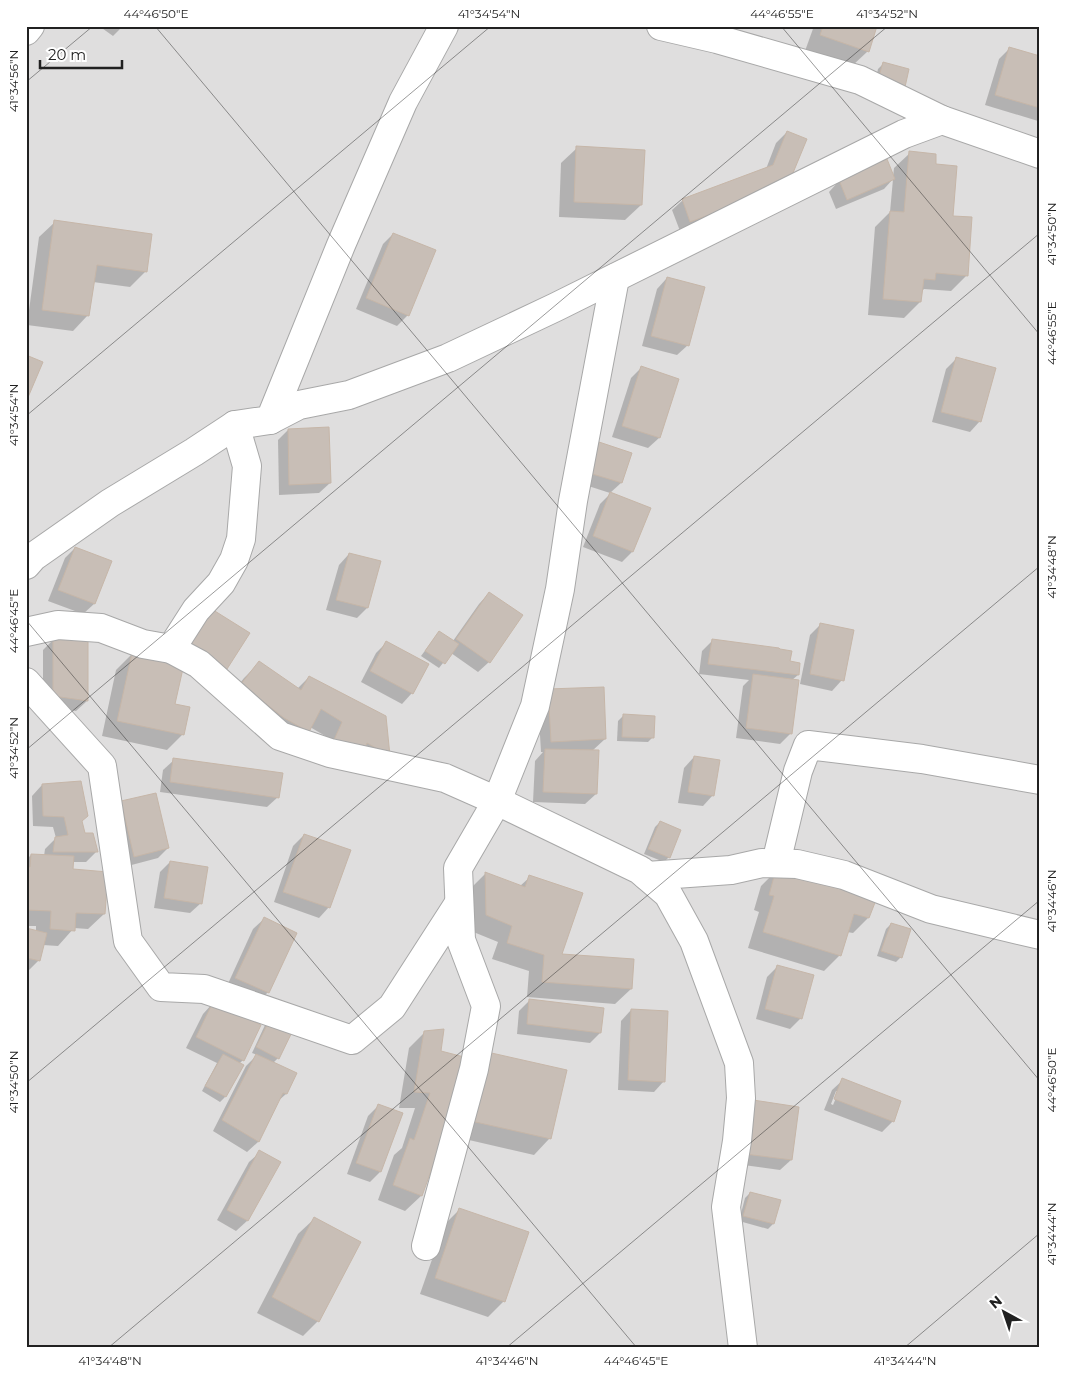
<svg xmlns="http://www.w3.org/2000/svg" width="1066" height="1374" viewBox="0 0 1066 1374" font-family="Montserrat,sans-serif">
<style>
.residential{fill:#dfdede}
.shadow{fill:#0003;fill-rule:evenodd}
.building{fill:#c8beb6;stroke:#c6b6a8}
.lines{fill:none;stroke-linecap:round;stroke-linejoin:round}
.street-casing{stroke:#a8a8a8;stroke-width:30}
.street{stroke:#fff;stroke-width:28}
.ticks{fill:none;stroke:#212121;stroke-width:1;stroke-opacity:0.45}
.neatline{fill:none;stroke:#212121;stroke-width:2}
.ticks-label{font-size:12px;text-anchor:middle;fill:#212121}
</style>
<rect width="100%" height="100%" fill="#f2efe7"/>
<!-- residential -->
<rect class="residential" x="26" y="26" width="1014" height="1322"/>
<!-- shadow -->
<g class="shadow">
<polygon points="99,26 123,26 113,36"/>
<polygon points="814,26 876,26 868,51 852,66 805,51"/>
<polygon points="1010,48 1040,57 1040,119 1038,121 985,105 999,59"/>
<polygon points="883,64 908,70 876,78 878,69"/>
<polygon points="787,132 787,184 680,231 672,210 683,200 766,169 776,143"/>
<polygon points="577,148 641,205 625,220 559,217 561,163"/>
<polygon points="910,153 934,165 951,217 966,276 951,291 924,289 921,292 920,302 904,318 868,315 875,227 890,212 893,179 884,189 836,209 829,192 839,181 893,177 894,168"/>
<polygon points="55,222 146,271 130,287 93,282 88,315 73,331 27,325 39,237"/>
<polygon points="393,234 408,315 397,326 356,309 383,244"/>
<polygon points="667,278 688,345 677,355 642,346 657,289"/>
<polygon points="956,359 980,421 970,432 932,422 946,369"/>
<polygon points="641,368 678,380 659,438 648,448 612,437 631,378"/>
<polygon points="288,430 330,483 319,493 279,495 278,440"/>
<polygon points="599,444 621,483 610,493 579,483 589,454"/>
<polygon points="610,494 649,509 632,552 622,562 583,547 600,504"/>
<polygon points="75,548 110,561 94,604 83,614 48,601 65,558"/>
<polygon points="349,554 379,562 367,608 357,618 326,610 339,565"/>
<polygon points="489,593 489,662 478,672 451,653 439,668 421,656 439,632 453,641 479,604"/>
<polygon points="821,624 842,680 832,691 800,684 810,635"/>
<polygon points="54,639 87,639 87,701 76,711 43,706 43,650"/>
<polygon points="712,641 789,662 798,675 792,680 791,733 780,744 736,738 743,686 749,680 699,674 702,651"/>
<polygon points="386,643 412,693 402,704 361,682 376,653"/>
<polygon points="132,654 174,705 183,734 167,750 102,736 116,670"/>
<polygon points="259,663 297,689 309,677 389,756 319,757 327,737 310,727 293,747 227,700 244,678"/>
<polygon points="549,691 605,739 592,751 596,794 585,804 533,802 535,761 543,752 541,752 538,701"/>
<polygon points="623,716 653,737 648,742 617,741 618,721"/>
<polygon points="694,757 713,795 703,806 678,803 684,768"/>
<polygon points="174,760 278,797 267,807 160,792 163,770"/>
<polygon points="42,785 81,822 84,834 96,852 86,862 72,862 72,870 104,914 88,929 74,928 58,946 43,945 39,960 29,970 26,970 26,930 36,932 36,926 26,926 26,860 31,855 44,856 45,849 56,838 53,827 33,826 32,796"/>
<polygon points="155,794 168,848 158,858 124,867 121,802"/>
<polygon points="660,822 669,857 664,862 644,854 655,827"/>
<polygon points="304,835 329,907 319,918 274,902 293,846"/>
<polygon points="170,862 201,903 190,913 154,908 160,872"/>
<polygon points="777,870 868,918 853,933 847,932 840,955 824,971 748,948 759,912 754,910 761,886"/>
<polygon points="485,874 520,886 530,877 561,955 631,989 615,1004 527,997 529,971 492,959 498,942 471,931 470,889"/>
<polygon points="264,919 268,992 258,1003 226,988 253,929"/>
<polygon points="891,924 901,957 896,962 877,956 886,929"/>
<polygon points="778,966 801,1018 790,1029 756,1019 767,977"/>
<polygon points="530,1000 600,1033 590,1043 517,1034 519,1011"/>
<polygon points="213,1003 243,1060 239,1064 242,1065 225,1097 220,1102 202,1091 217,1063 186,1048 203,1014"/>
<polygon points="631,1010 664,1081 654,1092 618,1090 621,1021"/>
<polygon points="270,1020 278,1058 273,1063 286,1094 277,1102 258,1142 247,1152 213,1131 246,1066 257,1055 252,1053 265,1025"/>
<polygon points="425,1032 440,1052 446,1126 421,1196 405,1211 378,1200 394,1155 402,1148 415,1108 399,1108 409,1048"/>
<polygon points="472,1069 565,1071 549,1139 534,1155 456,1137"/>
<path d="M843 1080 893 1121 882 1132 824 1110 832 1090ZM836 1091H839L833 1105 831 1104Z"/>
<polygon points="378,1106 402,1114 380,1172 370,1182 347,1174 368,1116"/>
<polygon points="743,1112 791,1160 780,1170 736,1164"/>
<polygon points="260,1152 279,1162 247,1221 236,1231 217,1220 249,1162"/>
<polygon points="750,1193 780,1201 773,1224 768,1229 739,1221 745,1198"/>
<polygon points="459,1210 504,1301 488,1317 420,1294 444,1225"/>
<polygon points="314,1219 318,1321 303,1336 257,1313 298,1234"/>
</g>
<!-- building -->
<g class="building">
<polygon points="823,26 877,26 869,52 820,35"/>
<polygon points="1009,47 1040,56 1040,108 995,95"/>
<polygon points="883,62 909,69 905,87 878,80"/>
<polygon points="787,131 807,139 788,185 690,222 682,199 773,165"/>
<polygon points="576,146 645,150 642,205 574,202"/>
<polygon points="909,151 936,154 936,164 957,166 953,216 972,217 968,276 936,273 935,280 924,279 921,302 883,299 890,211 904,212"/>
<polygon points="887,159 895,179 847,200 839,180"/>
<polygon points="54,220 152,234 147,272 97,265 89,316 42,310"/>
<polygon points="393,233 436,250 409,316 366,298"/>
<polygon points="667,277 705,287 689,346 651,336"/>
<polygon points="26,355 43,362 26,402"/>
<polygon points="956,357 996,368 981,422 941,412"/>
<polygon points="641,366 679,379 660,438 622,426"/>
<polygon points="329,427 331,483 289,485 288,429"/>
<polygon points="599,442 632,453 622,483 589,473"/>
<polygon points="610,492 651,508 633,552 593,536"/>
<polygon points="75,547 112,561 95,604 58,590"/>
<polygon points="349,553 381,561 368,608 336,600"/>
<polygon points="489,592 523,615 490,663 456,639"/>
<polygon points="210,608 250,633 227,669 188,644"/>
<polygon points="820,623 854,630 844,681 810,674"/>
<polygon points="439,631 459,644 445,664 425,651"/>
<polygon points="53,638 88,638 88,701 53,696"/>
<polygon points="712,639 779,648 780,649 792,651 790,661 800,663 799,675 708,664"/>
<polygon points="386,641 429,664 413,694 370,671"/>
<polygon points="132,653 184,664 175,704 190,707 184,735 117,721"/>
<polygon points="259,661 301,690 309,676 386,716 390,756 367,743 364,751 333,742 342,722 321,709 309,732 284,718 241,684"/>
<polygon points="753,674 799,680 792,734 746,728"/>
<polygon points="604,687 606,739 551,742 548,689"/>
<polygon points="623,714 655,716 654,738 622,737"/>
<polygon points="545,749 599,750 597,794 543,792"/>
<polygon points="694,756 720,760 714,796 688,792"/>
<polygon points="173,758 283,773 279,798 170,782"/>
<polygon points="81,781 88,816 82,821 85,833 93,833 98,852 53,852 55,837 68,835 64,817 43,816 42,784"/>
<polygon points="156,793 169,848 134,857 121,801"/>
<polygon points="660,821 681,830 670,858 648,849"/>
<polygon points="304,834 351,850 330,908 283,892"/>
<polygon points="31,854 74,856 73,869 108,872 105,914 76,913 75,931 50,929 51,911 26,910 26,867 30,867"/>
<polygon points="170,861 208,867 202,904 164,898"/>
<polygon points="776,869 876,900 869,918 854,914 841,956 763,932 774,896 769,895"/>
<polygon points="485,872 525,887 529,875 583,893 562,954 634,959 632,989 542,982 544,955 507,943 512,926 486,915"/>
<polygon points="264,917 297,933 269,993 235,978"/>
<polygon points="891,923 911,929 902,958 881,951"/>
<polygon points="26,928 47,933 40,961 27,958 26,960"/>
<polygon points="777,965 814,975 802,1019 765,1009"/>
<polygon points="529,999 604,1008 601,1033 527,1024"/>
<polygon points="213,1002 261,1025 244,1061 196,1037"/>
<polygon points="631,1009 668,1011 665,1082 628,1080"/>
<polygon points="270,1019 293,1030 279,1059 256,1047"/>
<polygon points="444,1029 441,1051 464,1057 447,1126 422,1196 393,1185 410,1138 414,1140 430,1093 414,1092 424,1031"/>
<polygon points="487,1052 567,1070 551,1139 471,1121"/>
<polygon points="223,1054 244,1065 226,1097 205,1086"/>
<polygon points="256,1054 297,1073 287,1094 283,1093 259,1142 222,1120"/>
<polygon points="842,1078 901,1101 894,1122 834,1099"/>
<polygon points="753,1100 799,1107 792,1160 745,1154"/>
<polygon points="378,1104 403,1113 381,1172 356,1163"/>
<polygon points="259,1150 281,1162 248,1221 227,1210"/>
<polygon points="750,1192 781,1200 774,1224 743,1216"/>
<polygon points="459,1208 529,1232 505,1302 435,1278"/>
<polygon points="314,1217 361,1242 319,1322 272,1297"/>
</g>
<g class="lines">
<defs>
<g id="street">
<polyline points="661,26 717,39 860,80 942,120 1040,154"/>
<polyline points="26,31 30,26"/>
<polyline points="270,420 299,405 349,395 448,358 556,307 904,134 942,120"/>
<polyline points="26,565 33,557 110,503 194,452 235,425 270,420 341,245 403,102 444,26"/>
<polyline points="26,632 58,625 101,628 143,644 171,649 199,664 280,736 330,753 445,778 497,801 640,870 668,894 694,941 739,1063 741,1098 737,1141 726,1207 743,1348"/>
<polyline points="171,649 196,610 221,583 234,560 241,539 247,466 235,425"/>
<polyline points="26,682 102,766 128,941 161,987 204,989 352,1040 392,1007 459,903"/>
<polyline points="776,863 798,771 808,745 922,759 1040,780"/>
<polyline points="647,876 731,870 762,863 797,864 844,875 931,909 1040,935"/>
<polyline points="426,1246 474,1069 486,1006 461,940 458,868 497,801 535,706 560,589 573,501 615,278"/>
</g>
</defs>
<!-- street casing -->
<use href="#street" class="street-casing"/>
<!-- street -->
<use href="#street" class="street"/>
</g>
<!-- ticks -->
<path class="ticks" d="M155 26 1040 1081M781 26 1040 335M26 82 93 26M26 416 491 26M26 620 637 1348M26 750 888 26M26 1083 1040 233M108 1348 1040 566M506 1348 1040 900M904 1348 1040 1233"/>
<!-- border -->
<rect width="1066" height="1374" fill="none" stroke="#ffffff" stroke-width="55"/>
<!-- north arrow -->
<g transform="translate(1004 1312) rotate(320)" stroke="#ffffff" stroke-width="4" paint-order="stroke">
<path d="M0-4L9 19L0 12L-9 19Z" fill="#212121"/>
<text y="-8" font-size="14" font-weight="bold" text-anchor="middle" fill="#212121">N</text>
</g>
<!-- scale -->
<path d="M40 60v8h82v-8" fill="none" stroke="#212121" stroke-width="2.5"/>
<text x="48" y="60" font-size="15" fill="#212121" stroke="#ffffff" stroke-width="4" paint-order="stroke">20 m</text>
<rect x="28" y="28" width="1010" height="1318" class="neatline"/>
<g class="ticks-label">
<text x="156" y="18">44°46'50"E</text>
<text x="489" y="18">41°34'54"N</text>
<text x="782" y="18">44°46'55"E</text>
<text x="887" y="18">41°34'52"N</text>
<text transform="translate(14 81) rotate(-90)" y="4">41°34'56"N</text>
<text transform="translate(1052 234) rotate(-90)" y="4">41°34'50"N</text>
<text transform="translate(1052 333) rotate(-90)" y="4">44°46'55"E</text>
<text transform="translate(14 415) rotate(-90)" y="4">41°34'54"N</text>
<text transform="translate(1052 567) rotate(-90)" y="4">41°34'48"N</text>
<text transform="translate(14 621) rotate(-90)" y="4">44°46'45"E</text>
<text transform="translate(14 748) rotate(-90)" y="4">41°34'52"N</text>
<text transform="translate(1052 901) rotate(-90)" y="4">41°34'46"N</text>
<text transform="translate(1052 1080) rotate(-90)" y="4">44°46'50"E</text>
<text transform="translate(14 1082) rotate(-90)" y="4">41°34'50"N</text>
<text transform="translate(1052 1234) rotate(-90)" y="4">41°34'44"N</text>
<text x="110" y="1365">41°34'48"N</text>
<text x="507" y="1365">41°34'46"N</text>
<text x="636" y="1365">44°46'45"E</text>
<text x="905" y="1365">41°34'44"N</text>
</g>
</svg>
